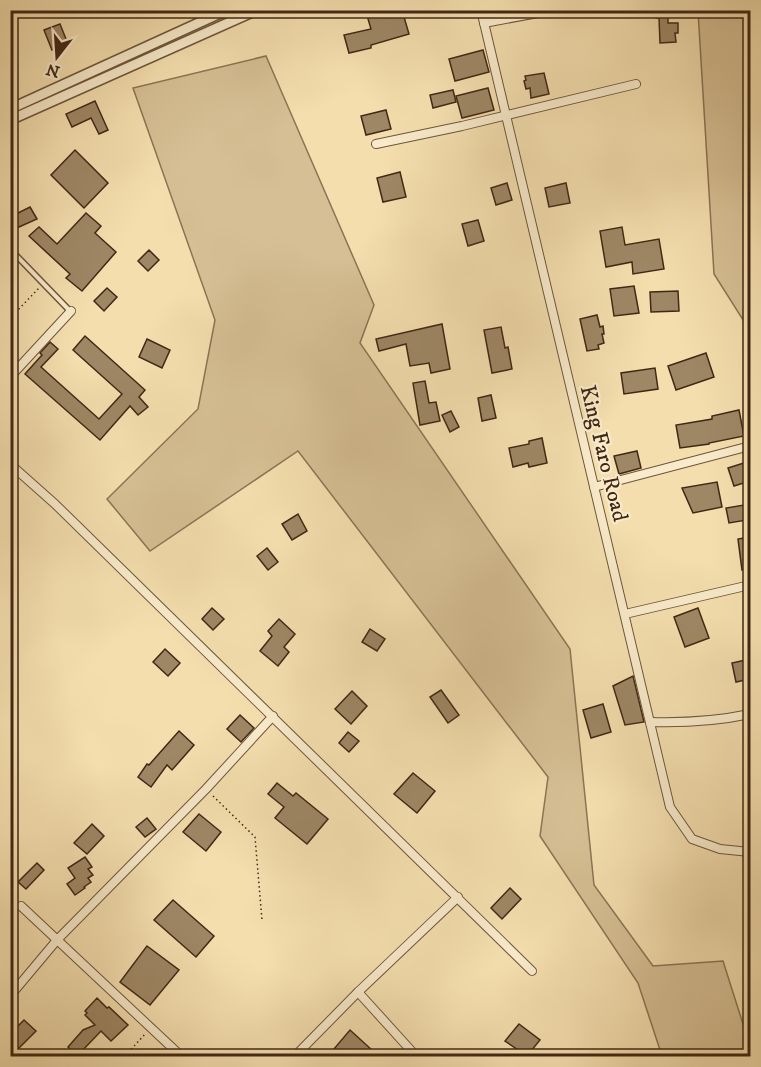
<svg xmlns="http://www.w3.org/2000/svg" width="761" height="1067" viewBox="0 0 761 1067" font-family="'IM FELL DW Pica',serif">
<style>
.green{fill:#d6bf94;stroke:#8c7454;stroke-width:1.5}
.building{fill:#9e8765;stroke:#412815;stroke-width:1.5}
.lines{fill:none;stroke-linecap:round;stroke-linejoin:round}
.service-casing{stroke:#6e563b;stroke-width:7}
.minor-casing{stroke:#6e563b;stroke-width:10}
.tertiary-casing{stroke:#6e563b;stroke-width:12}
.path{stroke:#412815;stroke-width:1.5;stroke-dasharray:1.5 3;stroke-linecap:butt}
.service{stroke:#f8eaca;stroke-width:4}
.minor{stroke:#f8eaca;stroke-width:8}
.tertiary{stroke:#f8eaca;stroke-width:9}
.labels{text-anchor:middle;stroke-width:4.5;stroke-linejoin:round;paint-order:stroke}
.street-label{font-size:22px;fill:#412815;stroke:#f8eaca}
</style>
<rect width="100%" height="100%" fill="#f4deae"/>
<filter id="stains"><feTurbulence type="fractalNoise" baseFrequency=".00333" numOctaves="4"/><feColorMatrix values="0 0 0 0 .2 0 0 0 0 .09 0 0 0 0 .02 0 0 0 .5 -.17"/></filter>
<radialGradient id="worn" r=".72"><stop offset=".6" stop-color="#630" stop-opacity="0"/><stop offset="1" stop-color="#630" stop-opacity=".3"/></radialGradient>
<!-- green -->
<g class="green">
<polygon points="698,11 750,11 750,331 714,274"/>
<polygon points="266,56 374,305 360,343 570,649 594,885 653,966 723,961 750,1046 750,1056 662,1056 638,983 540,836 548,777 298,451 150,551 107,499 198,409 215,320 133,88"/>
</g>
<!-- building -->
<g class="building">
<polygon points="371,10 402,10 409,34 371,45 371,48 349,53 344,35 371,29 366,12"/>
<polygon points="656,10 679,10 679,17 668,17 668,23 678,23 678,33 675,33 676,42 660,43 659,18 656,18"/>
<polygon points="60,24 68,44 52,50 44,30"/>
<polygon points="483,50 489,72 455,81 449,59"/>
<polygon points="544,73 549,94 531,98 530,88 526,89 524,81 526,80 525,76"/>
<polygon points="488,88 494,110 462,118 456,96"/>
<polygon points="453,90 456,102 433,108 430,95"/>
<polygon points="95,101 108,130 99,134 91,118 72,127 66,114"/>
<polygon points="386,110 391,129 366,135 361,116"/>
<polygon points="75,150 108,183 84,208 51,175"/>
<polygon points="400,172 406,197 383,202 377,178"/>
<polygon points="507,183 512,200 496,205 491,188"/>
<polygon points="566,183 570,203 549,207 545,188"/>
<polygon points="30,207 37,219 19,227 13,231 10,227 10,217"/>
<polygon points="86,213 101,226 95,233 116,252 82,291 66,278 70,274 29,236 39,227 57,244"/>
<polygon points="478,220 484,241 468,246 462,224"/>
<polygon points="622,227 625,245 659,239 664,269 633,274 632,262 606,267 600,231"/>
<polygon points="149,250 159,260 148,271 138,261"/>
<polygon points="634,286 639,313 614,316 610,289"/>
<polygon points="107,288 117,297 104,311 94,301"/>
<polygon points="678,291 679,311 651,312 650,292"/>
<polygon points="597,315 600,327 603,326 604,334 602,334 604,343 598,345 599,349 587,351 580,319"/>
<polygon points="442,324 450,369 431,373 429,363 410,366 406,344 379,351 376,339"/>
<polygon points="501,327 505,348 508,347 512,369 492,373 484,330"/>
<polygon points="85,336 145,390 139,397 148,407 138,415 130,406 100,440 25,374 42,355 40,353 50,342 58,349 41,367 99,419 122,394 73,350"/>
<polygon points="147,339 170,350 162,368 139,357"/>
<polygon points="706,353 714,377 676,390 668,366"/>
<polygon points="655,368 658,389 624,394 621,373"/>
<polygon points="425,381 429,403 436,402 440,421 420,425 413,383"/>
<polygon points="491,395 496,418 482,421 478,398"/>
<polygon points="739,410 744,436 709,443 709,444 680,448 676,425 712,419 712,416"/>
<polygon points="451,411 459,427 450,432 442,415"/>
<polygon points="542,438 547,463 529,467 528,463 513,467 509,448 529,444 529,441"/>
<polygon points="637,451 641,468 619,474 614,456"/>
<polygon points="750,461 750,481 734,486 728,468"/>
<polygon points="717,482 722,507 693,513 682,488"/>
<polygon points="744,505 747,520 729,523 726,508"/>
<polygon points="298,514 307,531 292,540 282,524"/>
<polygon points="750,537 750,567 742,570 738,539"/>
<polygon points="267,548 278,562 268,570 257,556"/>
<polygon points="212,608 224,619 213,630 202,619"/>
<polygon points="698,608 709,638 685,647 674,617"/>
<polygon points="279,619 295,634 284,647 289,652 278,666 260,651 272,636 268,631"/>
<polygon points="370,629 385,639 377,651 362,642"/>
<polygon points="165,649 180,663 168,676 153,662"/>
<polygon points="750,659 750,679 736,682 732,663"/>
<polygon points="633,676 644,722 625,725 613,686"/>
<polygon points="441,690 459,715 448,723 430,697"/>
<polygon points="352,691 367,706 351,724 335,709"/>
<polygon points="603,704 611,732 591,738 583,710"/>
<polygon points="240,715 254,728 241,742 227,729"/>
<polygon points="179,731 194,745 172,770 167,765 151,787 138,777 147,764 149,765"/>
<polygon points="348,732 359,741 349,752 339,743"/>
<polygon points="413,773 435,791 417,813 394,794"/>
<polygon points="277,783 293,796 296,793 328,819 307,844 275,818 284,807 268,794"/>
<polygon points="199,814 221,832 206,851 183,832"/>
<polygon points="147,818 156,829 145,837 136,827"/>
<polygon points="92,824 104,836 87,854 74,843"/>
<polygon points="85,857 92,867 88,869 93,875 88,878 91,882 84,887 85,888 75,895 67,884 75,878 68,868"/>
<polygon points="37,863 44,870 26,889 18,882"/>
<polygon points="510,888 521,899 502,919 491,908"/>
<polygon points="173,900 214,936 196,957 154,920"/>
<polygon points="147,946 179,970 150,1005 120,982"/>
<polygon points="97,998 107,1008 109,1007 128,1025 111,1041 101,1031 80,1053 76,1050 74,1053 68,1047 83,1030 95,1025 85,1015 87,1013 85,1011"/>
<polygon points="24,1020 36,1031 19,1048 10,1040 10,1034"/>
<polygon points="519,1024 540,1040 527,1056 505,1041"/>
<polygon points="350,1030 373,1051 368,1056 328,1056"/>
</g>
<g class="lines">
<defs>
<polyline id="service" points="10,249 70,311"/>
<g id="minor">
<polyline points="481,10 670,807 692,839 720,849 750,852"/>
<polyline points="484,23 554,10"/>
<polyline points="376,144 462,126 636,84"/>
<polyline points="10,377 71,311"/>
<polyline points="10,464 55,504 532,971"/>
<polyline points="594,487 750,446"/>
<polyline points="625,614 750,585"/>
<path d="M650 722C684 723 717 721 750 714"/>
<polyline points="21,906 181,1056"/>
<polyline points="358,992 416,1056"/>
<polyline points="10,996 57,940 206,789 273,716"/>
<polyline points="295,1056 358,992 458,897"/>
</g>
<g id="tertiary">
<polyline points="10,109 227,10"/>
<polyline points="10,120 257,10"/>
</g>
</defs>
<!-- service casing -->
<use href="#service" class="service-casing"/>
<!-- minor casing -->
<use href="#minor" class="minor-casing"/>
<!-- tertiary casing -->
<use href="#tertiary" class="tertiary-casing"/>
<!-- path -->
<g class="path">
<polyline points="10,311 18,310 39,288"/>
<polyline points="213,796 255,837 262,920"/>
<polyline points="125,1056 146,1033"/>
</g>
<!-- service -->
<use href="#service" class="service"/>
<!-- minor -->
<use href="#minor" class="minor"/>
<!-- tertiary -->
<use href="#tertiary" class="tertiary"/>
</g>
<g class="labels">
<!-- street labels -->
<g class="street-label">
<text transform="translate(605 453) rotate(76)" y="8">King Faro Road</text>
</g>
</g>
<!-- margin -->
<rect width="761" height="1067" fill="none" stroke="#f4deae" stroke-width="36"/>
<rect x="12" y="12" width="737" height="1043" fill="none" stroke="#412815" stroke-width="3"/>
<rect x="18" y="18" width="725" height="1031" fill="none" stroke="#412815" stroke-width="1.5"/>
<!-- north arrow -->
<g transform="translate(57 57) rotate(197)" stroke="#f8eaca" stroke-width="4.5" paint-order="stroke">
<path d="M0-4.5L10 22L0 15L-10 22Z" fill="#412815"/>
<text y="-9" font-size="16" font-weight="bold" text-anchor="middle" fill="#412815">N</text>
</g>
<rect width="100%" height="100%" filter="url(#stains)"/>
<rect width="100%" height="100%" fill="url(#worn)"/>
</svg>
